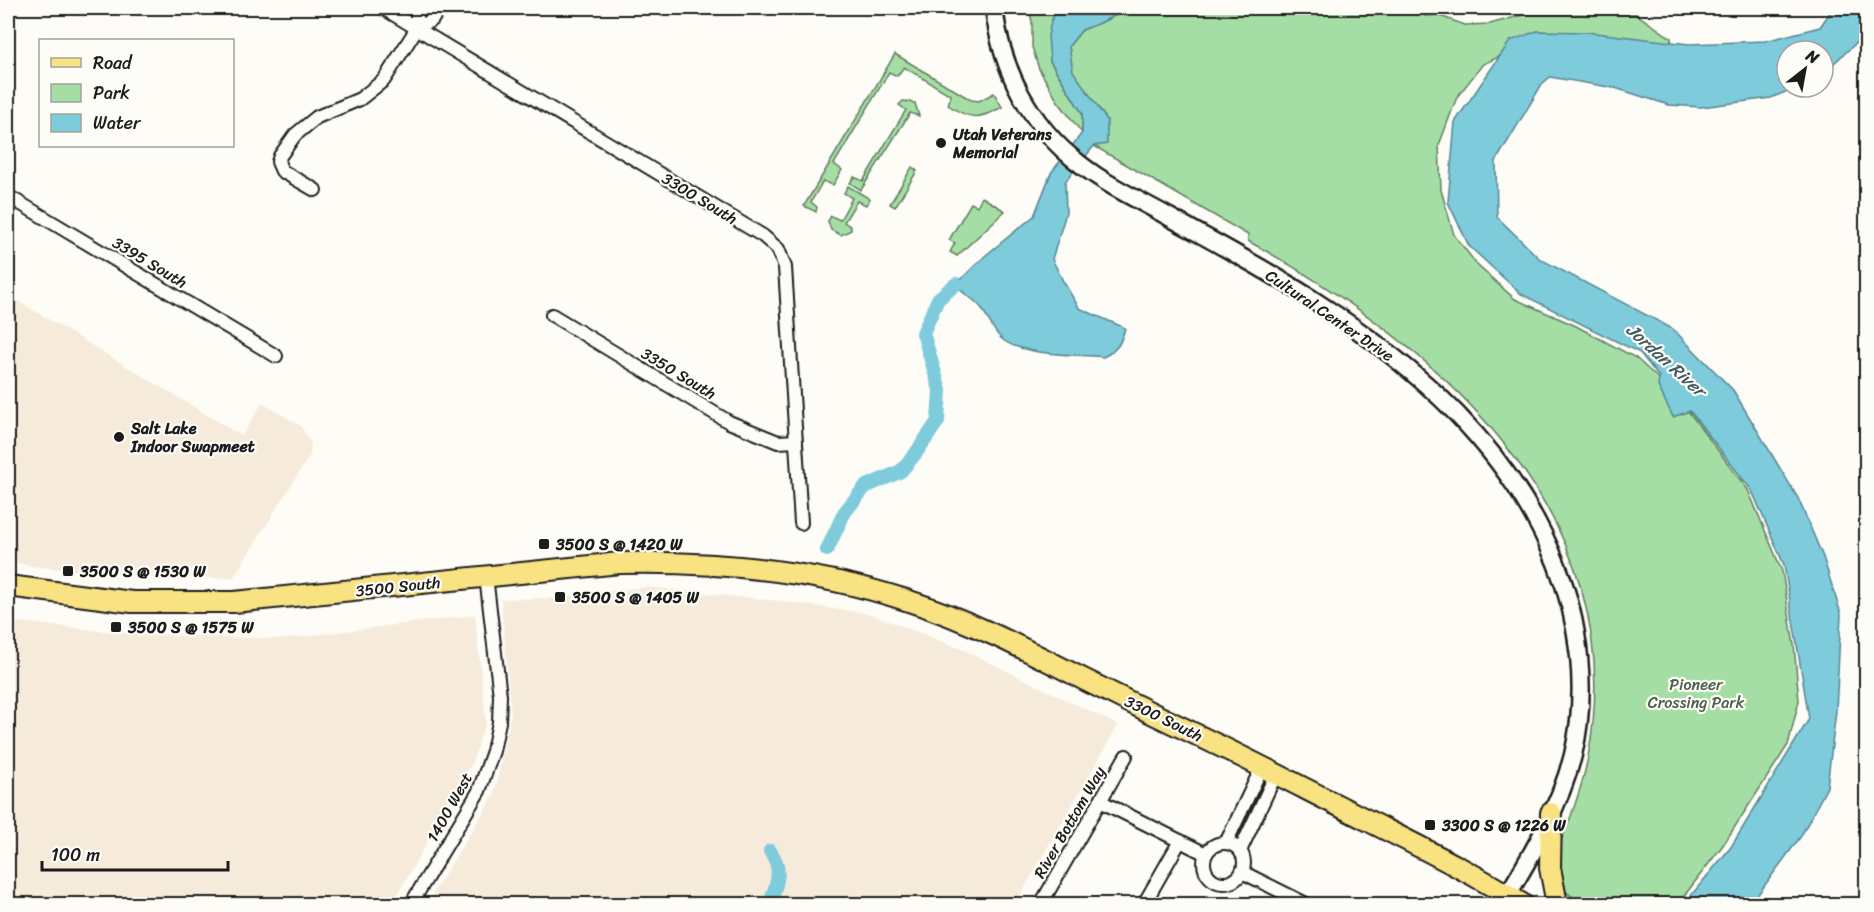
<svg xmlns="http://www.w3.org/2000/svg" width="1874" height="912" viewBox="0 0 1874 912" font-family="Sriracha,sans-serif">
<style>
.built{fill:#f6eada}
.green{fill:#a5dea4;stroke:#607d60;stroke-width:1.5}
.water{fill:#7ecbdc;stroke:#57858f;stroke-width:1.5}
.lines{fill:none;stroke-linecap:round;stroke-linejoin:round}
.canal{stroke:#7ecbdc;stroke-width:14}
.street-casing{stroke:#1c1c1c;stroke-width:16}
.secondary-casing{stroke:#1c1c1c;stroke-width:21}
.primary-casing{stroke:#1c1c1c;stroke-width:24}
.street{stroke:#fdfcf7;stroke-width:12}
.secondary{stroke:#fdfcf7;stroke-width:16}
.primary{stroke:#f8e281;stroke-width:20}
.poi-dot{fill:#1c1c1c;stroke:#fdfcf7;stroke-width:2}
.labels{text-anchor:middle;stroke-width:4.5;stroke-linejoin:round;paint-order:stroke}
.poi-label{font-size:16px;font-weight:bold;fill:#1c1c1c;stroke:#fdfcf7;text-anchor:start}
.street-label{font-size:16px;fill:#1c1c1c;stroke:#fdfcf7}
.park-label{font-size:16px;fill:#4c604c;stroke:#fdfcf7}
.water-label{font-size:18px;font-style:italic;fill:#3e595f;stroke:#fdfcf7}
</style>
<rect width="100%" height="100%" fill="#fdfcf7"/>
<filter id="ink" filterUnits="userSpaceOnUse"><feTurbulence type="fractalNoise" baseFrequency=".0167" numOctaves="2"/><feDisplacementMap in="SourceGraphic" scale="12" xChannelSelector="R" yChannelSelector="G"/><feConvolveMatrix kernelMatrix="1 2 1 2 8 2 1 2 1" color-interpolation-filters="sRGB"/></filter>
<g filter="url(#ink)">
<!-- built -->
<g class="built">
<polygon points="8,295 242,436 262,403 301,426 311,445 310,455 233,578 147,577 31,566 8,561"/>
<polygon points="647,587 779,601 871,614 964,650 1118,725 1015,904 426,904 494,795 511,713 501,599 551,598"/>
<polygon points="475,615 486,721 472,763 392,904 8,904 8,621 132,634 283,639"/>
</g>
<!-- green -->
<g class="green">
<polygon points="1029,8 1057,8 1050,61 1082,113 1082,133 1057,100 1039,69 1032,47 1032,22"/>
<path d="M1130 8 1158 10 1166 8H1428L1425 16 1437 15 1465 25 1490 24 1530 13 1591 10 1636 14 1671 38 1672 52 1516 49 1483 64 1457 97 1439 145 1441 190 1454 235 1478 266 1515 299 1576 326 1636 358 1676 395 1748 490 1782 571 1794 645 1799 701 1788 745 1723 845 1678 904C1654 904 1631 904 1608 904 1601 904 1591 906 1585 904 1577 900 1564 892 1559 884 1556 879 1555 864 1556 857 1557 847 1563 836 1567 827 1576 802 1585 777 1589 751 1631 512 1437 344 1248 241V235L1094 146 1107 120 1072 71 1069 46 1082 30 1100 23Z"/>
<path d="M895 54 971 100 979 101 994 93 1002 107C979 120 970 120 948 105L951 95 904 67 897 76 889 72 834 164 842 170 833 185 823 181 811 202 817 207 816 212 804 206Z"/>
<polygon points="903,101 915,103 919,116 910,113 861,190 850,183 854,177 863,181 906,110 899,105"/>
<polygon points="912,167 917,171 895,207 890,204"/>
<polygon points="848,186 870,199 866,205 857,201 844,222 851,227 851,230 841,235 831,230 828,221 831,216 840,220 852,198 844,193"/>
<polygon points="982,197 1005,211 957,256 950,252 955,243 949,240 971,203 977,206"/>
</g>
<!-- water -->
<g class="water">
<path d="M1057 8 1076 11 1088 8H1129L1100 23 1082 30 1069 46 1073 71 1107 120V144L1094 146 1065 182 1066 213 1052 259 1063 281 1079 308 1125 328C1121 343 1118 350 1103 357 1076 354 1024 356 1003 340 993 332 989 319 982 309 975 298 963 296 956 284L986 255 1034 216 1051 173 1082 133V113L1050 61 1048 36 1051 21Z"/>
<polygon points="1833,8 1866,8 1866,28 1855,44 1823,73 1823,51 1787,51 1787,87 1797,87 1771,98 1701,107 1669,105 1615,88 1550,77 1542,84 1496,161 1497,217 1540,259 1673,329 1733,390 1798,498 1823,557 1841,614 1836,711 1827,787 1801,836 1751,904 1684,904 1731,847 1809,719 1784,565 1752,491 1690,411 1673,417 1658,386 1659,377 1640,353 1521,294 1469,246 1448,202 1455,122 1510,41 1537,31 1587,32 1689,44 1765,41 1820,27"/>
</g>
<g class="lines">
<!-- canal -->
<g class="canal">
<polyline points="827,550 844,513 865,487 901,471 916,453 938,421 940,390 923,333 938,299 956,284"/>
<path d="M770 904C776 885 784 869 770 851"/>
</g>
<defs>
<g id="street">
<polyline points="383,8 763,236 778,249 785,267 801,523"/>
<polyline points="417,28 432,20 439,8"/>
<polyline points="315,190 282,171 278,162 280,156 295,135 317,117 360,99 384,80 417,28 417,11 419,8"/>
<polyline points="8,196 276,356"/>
<polyline points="552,315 729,422 778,442 796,441"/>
<polyline points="1100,801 1206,854"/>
<polyline points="1226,843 1262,767"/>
<circle cx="1224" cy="863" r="20"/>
<polyline points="1240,851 1276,774"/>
<polyline points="1242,872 1306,904"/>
<polyline points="411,904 479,791 493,751 499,722 500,696 486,576"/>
<polyline points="1041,904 1126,756"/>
<polyline points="1144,904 1180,841"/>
</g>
<path id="secondary" d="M994 8C1001 69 1030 126 1080 164 1108 186 1141 201 1171 218 1220 245 1269 271 1315 301 1417 367 1510 448 1556 563 1580 622 1588 693 1573 755 1559 809 1530 858 1502 904"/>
<g id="primary">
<path d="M8 586 132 602H234L620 563C716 561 814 570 906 600 969 620 1027 650 1085 680 1131 703 1176 725 1222 747 1271 771 1319 796 1367 820 1420 847 1473 873 1522 904"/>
<polyline points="1551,813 1550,868 1557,904"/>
</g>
</defs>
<!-- street casing -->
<use href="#street" class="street-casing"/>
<!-- secondary casing -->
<use href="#secondary" class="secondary-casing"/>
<!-- primary casing -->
<use href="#primary" class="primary-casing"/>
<!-- street -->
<use href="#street" class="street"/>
<!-- secondary -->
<use href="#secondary" class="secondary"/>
<!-- primary -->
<use href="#primary" class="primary"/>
</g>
</g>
<!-- markers -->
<g class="poi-dot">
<circle cx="941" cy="143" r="6"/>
<circle cx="119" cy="437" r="6"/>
<rect x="538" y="538" width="12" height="12" rx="3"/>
<rect x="62" y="565" width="12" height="12" rx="3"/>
<rect x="554" y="591" width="12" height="12" rx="3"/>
<rect x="110" y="621" width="12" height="12" rx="3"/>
<rect x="1424" y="819" width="12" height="12" rx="3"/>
</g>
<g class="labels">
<!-- poi labels -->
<g class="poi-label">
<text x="953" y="140">Utah Veterans<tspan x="953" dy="18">Memorial</tspan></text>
<text x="131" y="434">Salt Lake<tspan x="131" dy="18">Indoor Swapmeet</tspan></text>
<text x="556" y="550">3500 S @ 1420 W</text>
<text x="80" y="577">3500 S @ 1530 W</text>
<text x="572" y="603">3500 S @ 1405 W</text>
<text x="128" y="633">3500 S @ 1575 W</text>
<text x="1442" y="831">3300 S @ 1226 W</text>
</g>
<!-- street labels -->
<g class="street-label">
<text transform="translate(700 198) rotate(31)" y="6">3300 South</text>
<text transform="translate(150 262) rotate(31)" y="6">3395 South</text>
<text transform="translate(1330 315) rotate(34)" y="6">Cultural Center Drive</text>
<text transform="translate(679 373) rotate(31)" y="6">3350 South</text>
<text transform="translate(398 586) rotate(-6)" y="6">3500 South</text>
<text transform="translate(1164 718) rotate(26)" y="6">3300 South</text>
<text transform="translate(449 807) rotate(-61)" y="6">1400 West</text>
<text transform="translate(1069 822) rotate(-60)" y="6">River Bottom Way</text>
</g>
<!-- park labels -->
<g class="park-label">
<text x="1696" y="690">Pioneer<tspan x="1696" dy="18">Crossing Park</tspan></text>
</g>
<!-- water labels -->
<g class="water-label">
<text transform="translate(1666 360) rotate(42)" y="6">Jordan River</text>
</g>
</g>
<!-- margin -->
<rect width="1874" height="912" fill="none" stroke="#fdfcf7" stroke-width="30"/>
<rect x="15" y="15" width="1844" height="882" fill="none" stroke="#1c1c1c" stroke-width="2" filter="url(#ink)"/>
<!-- legend -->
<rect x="39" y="39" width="195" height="108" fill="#fdfcf7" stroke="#a3a29f" stroke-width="1.5"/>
<rect x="51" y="58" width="30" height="9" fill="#f8e281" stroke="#a3a29f" stroke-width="1.5"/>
<text x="93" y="69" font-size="18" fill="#1c1c1c">Road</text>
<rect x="51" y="84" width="30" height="18" fill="#a5dea4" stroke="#a3a29f" stroke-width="1.5"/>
<text x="93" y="99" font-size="18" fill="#1c1c1c">Park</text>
<rect x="51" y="114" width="30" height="18" fill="#7ecbdc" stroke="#a3a29f" stroke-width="1.5"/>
<text x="93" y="129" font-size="18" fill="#1c1c1c">Water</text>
<!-- north arrow -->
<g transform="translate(1805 69) rotate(31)"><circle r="28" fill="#fdfcf7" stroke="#a3a29f" stroke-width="1.5"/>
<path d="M0-4.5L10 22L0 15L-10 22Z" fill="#1c1c1c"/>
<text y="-9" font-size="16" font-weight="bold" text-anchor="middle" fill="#1c1c1c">N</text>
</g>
<!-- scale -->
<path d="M42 861v9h186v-9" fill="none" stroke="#1c1c1c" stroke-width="3"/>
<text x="51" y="861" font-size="18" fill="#1c1c1c" stroke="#fdfcf7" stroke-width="4.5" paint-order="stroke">100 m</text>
</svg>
